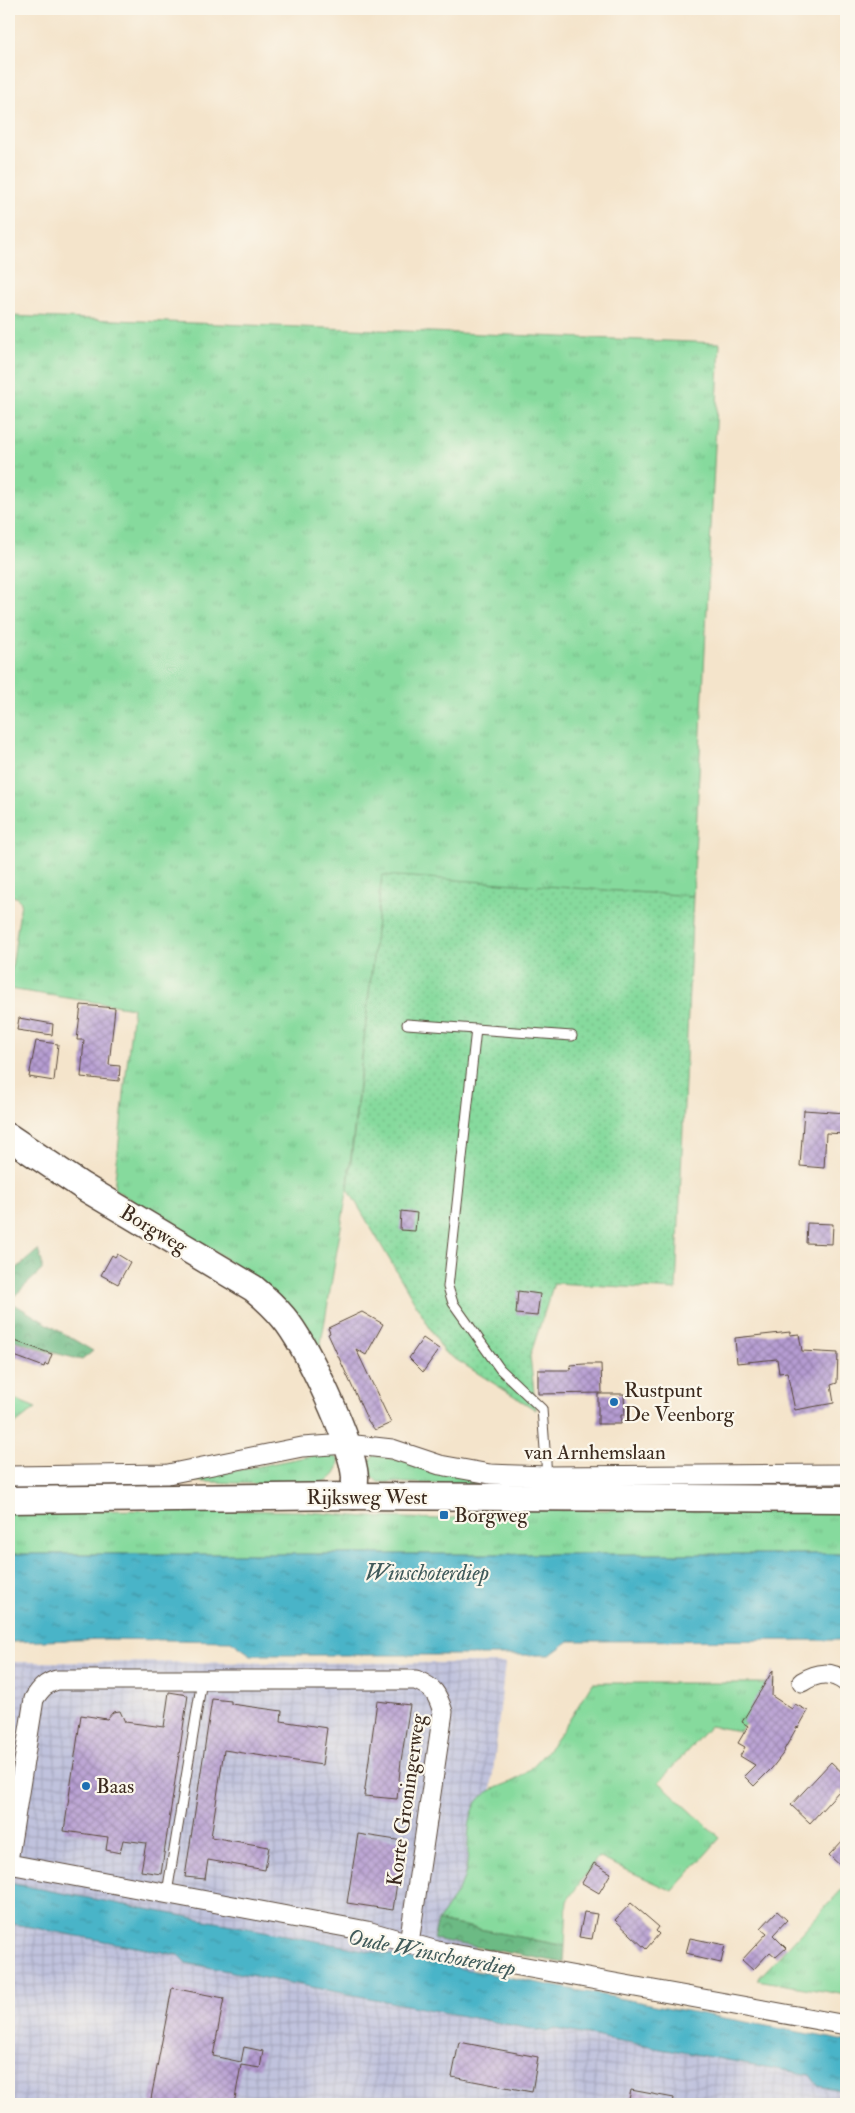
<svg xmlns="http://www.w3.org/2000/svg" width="855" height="2113" viewBox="0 0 855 2113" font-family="'IM FELL Double Pica',serif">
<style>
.industrial{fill:url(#industrial-grid)}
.grass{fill:url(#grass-tufts);stroke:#60825e}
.forest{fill:url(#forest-crowns);stroke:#547251}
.park{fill:url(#park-dots);stroke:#60825e}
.water{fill:url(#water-ripples);stroke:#426f73}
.building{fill:url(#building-cross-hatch)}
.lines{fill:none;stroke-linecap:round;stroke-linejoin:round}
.lane-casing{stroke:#574638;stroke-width:11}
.street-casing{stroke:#574638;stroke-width:21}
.secondary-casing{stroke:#574638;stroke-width:29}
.lane{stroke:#fff;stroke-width:9}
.street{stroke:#fff;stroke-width:19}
.secondary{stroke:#fff;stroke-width:26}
.poi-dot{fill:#1f6fb2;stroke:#fbf7ec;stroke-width:2}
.labels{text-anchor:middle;stroke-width:4.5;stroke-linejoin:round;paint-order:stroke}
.street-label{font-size:21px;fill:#3b2a1e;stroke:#fbf7ec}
.poi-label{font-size:21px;fill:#3b2a1e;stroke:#fbf7ec;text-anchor:start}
.water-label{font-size:22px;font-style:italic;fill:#405a5a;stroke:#fbf7ec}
</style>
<defs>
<pattern id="industrial-grid" width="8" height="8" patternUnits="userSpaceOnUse" patternTransform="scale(1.25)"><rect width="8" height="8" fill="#c0c2dd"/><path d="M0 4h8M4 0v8" fill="none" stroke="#a6a7bd"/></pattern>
<pattern id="grass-tufts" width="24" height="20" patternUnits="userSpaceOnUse" patternTransform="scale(1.25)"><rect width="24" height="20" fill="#86da9d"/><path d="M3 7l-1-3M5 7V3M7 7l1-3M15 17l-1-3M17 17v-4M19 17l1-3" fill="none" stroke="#75bb87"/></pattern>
<pattern id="forest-crowns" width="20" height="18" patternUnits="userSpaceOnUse" patternTransform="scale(1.25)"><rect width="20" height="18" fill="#6cba84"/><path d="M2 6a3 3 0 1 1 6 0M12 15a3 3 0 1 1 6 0" fill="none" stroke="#5a976b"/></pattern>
<pattern id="park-dots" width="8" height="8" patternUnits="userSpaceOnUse" patternTransform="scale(1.25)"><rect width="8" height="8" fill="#86da9d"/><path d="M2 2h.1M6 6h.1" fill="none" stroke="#75bb87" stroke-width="1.8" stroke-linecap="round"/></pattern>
<pattern id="water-ripples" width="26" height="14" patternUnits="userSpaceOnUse" patternTransform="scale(1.25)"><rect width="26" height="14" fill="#4ab4c8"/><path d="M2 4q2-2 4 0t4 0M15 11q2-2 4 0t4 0" fill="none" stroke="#3f93a2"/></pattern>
<pattern id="building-cross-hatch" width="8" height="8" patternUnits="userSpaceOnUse" patternTransform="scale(1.25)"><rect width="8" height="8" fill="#b59cd2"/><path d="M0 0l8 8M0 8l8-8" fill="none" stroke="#947faa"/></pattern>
</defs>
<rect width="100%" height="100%" fill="#fbf7ec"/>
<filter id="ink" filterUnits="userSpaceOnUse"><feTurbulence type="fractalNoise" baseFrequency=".02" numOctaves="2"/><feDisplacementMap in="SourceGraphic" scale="10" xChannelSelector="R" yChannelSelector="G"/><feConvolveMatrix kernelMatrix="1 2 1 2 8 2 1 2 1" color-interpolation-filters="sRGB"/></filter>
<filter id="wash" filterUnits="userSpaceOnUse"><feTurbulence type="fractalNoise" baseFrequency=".0096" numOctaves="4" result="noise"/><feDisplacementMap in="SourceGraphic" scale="20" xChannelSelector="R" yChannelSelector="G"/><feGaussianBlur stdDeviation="1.12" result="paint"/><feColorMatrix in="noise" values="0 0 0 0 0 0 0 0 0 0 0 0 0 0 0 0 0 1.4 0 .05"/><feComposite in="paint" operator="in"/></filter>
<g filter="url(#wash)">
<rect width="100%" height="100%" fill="#f4e4cb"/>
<!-- industrial -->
<polygon class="industrial" points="9,1662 505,1663 468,2002 846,2073 846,2104 9,2104"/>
<!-- grass -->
<g class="grass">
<polygon points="9,316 720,343 693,896 382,876 347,1192 320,1349 295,1316 222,1256 114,1189 133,1008 9,989 21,902 16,897 9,895"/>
<polygon points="9,1397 36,1408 9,1429"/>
<path d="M331 1452 339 1460C338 1479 328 1480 312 1486L183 1481Z"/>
<polygon points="374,1455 385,1457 503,1484 495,1486 378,1482 370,1475 368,1464"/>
<polygon points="176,1510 298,1511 366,1517 444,1519 511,1510 846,1510 846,1554 9,1554 9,1511"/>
<path d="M592 1683H774L740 1731 710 1726 659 1782 720 1838 673 1891 598 1857 567 1901 565 1946 438 1921C447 1906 462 1889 466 1871 470 1850 465 1823 476 1804 488 1785 509 1787 524 1774 553 1750 573 1714 592 1683Z"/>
<polygon points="846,1885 846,1995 757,1980"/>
</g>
<!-- forest -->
<g class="forest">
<polygon points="38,1250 42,1262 42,1270 9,1301 93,1351 82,1360 47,1351 9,1338 9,1275"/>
<polygon points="438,1921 565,1946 564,1963 433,1939"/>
</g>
<!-- park -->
<polygon class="park" points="382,875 693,896 676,1290 554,1283 530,1356 536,1410 444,1352 348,1189"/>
<!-- water -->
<g class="water">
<polygon points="9,1554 846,1554 846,1640 569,1641 550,1655 251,1655 231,1641 108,1639 11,1642 9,1644"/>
<polygon points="9,1883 846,2041 846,2091 818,2086 810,2075 555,2029 547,2032 186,1963 178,1955 9,1923"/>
</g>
<g id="blocks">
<!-- building -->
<g class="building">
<polygon points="81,1005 115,1008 109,1065 120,1066 119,1081 81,1077 84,1040 77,1040"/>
<polygon points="19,1018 53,1024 52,1035 17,1030"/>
<polygon points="36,1041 58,1044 54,1081 29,1077"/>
<polygon points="804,1110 846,1113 846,1134 826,1133 824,1168 800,1166"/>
<polygon points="401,1211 417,1213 415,1231 400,1230"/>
<polygon points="807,1223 833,1224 832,1244 806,1243"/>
<polygon points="117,1254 130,1262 118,1284 101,1275 112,1255 115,1257"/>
<polygon points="518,1291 540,1294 537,1316 516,1314"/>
<polygon points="362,1312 383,1324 366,1355 356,1349 391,1423 375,1430 368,1421 328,1334 330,1333 328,1328"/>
<polygon points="790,1332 790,1335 799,1334 802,1351 838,1353 837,1383 831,1385 834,1403 795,1410 787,1372 779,1373 777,1359 737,1363 735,1338"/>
<polygon points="423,1338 439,1349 423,1372 409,1358"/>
<polygon points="9,1339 52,1354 48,1365 45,1364 44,1367 9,1354"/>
<polygon points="585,1364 601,1364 602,1393 538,1394 538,1370 571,1370 570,1365"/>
<polygon points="598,1394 624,1394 625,1415 621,1415 621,1424 598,1424"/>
<polygon points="773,1670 772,1696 792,1709 795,1704 808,1711 798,1728 797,1727 784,1750 785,1751 772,1768 754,1786 744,1776 755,1765 740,1756 745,1747 738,1743 748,1726 742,1722"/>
<polygon points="169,1692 188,1695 161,1874 141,1871 146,1843 123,1840 120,1853 106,1850 108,1837 64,1831 81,1715 107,1719 113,1712 120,1711 125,1722 164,1727"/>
<polygon points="212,1699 231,1701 231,1704 282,1711 281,1721 327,1728 322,1765 224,1750 211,1837 269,1847 265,1870 208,1860 205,1879 185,1877"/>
<polygon points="377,1701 410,1705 401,1761 397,1799 364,1796"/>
<polygon points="831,1762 846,1776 846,1796 840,1790 810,1823 791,1805"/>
<polygon points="358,1834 403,1841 393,1910 347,1903"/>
<polygon points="846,1837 846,1871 829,1855"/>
<polygon points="594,1863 611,1873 599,1893 582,1883"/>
<polygon points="631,1903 659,1927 656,1931 659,1934 646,1949 615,1920"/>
<polygon points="777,1911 787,1920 773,1935 786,1948 776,1957 770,1952 753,1970 742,1960 767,1933 761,1928"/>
<polygon points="584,1912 597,1914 592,1939 579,1937"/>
<polygon points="690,1938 725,1945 721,1963 694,1957 694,1955 686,1953"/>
<polygon points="172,1988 224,1998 213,2056 241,2062 244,2047 263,2051 260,2068 241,2065 234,2104 150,2104"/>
<polygon points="459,2042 538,2057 532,2092 452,2077"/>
<polygon points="631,2090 674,2098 673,2104 628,2104"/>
</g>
</g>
</g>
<g filter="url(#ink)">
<use href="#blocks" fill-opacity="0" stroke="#574638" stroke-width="1"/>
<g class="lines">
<defs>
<g id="lane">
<polyline points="407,1024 572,1036"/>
<polyline points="476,1029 448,1287 453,1303 500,1369 542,1409 547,1476"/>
<polyline points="167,1893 202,1680"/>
</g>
<g id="street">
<polyline points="9,1476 168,1474 302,1447 347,1444 392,1449 440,1465 490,1474 547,1476 846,1474"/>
<path d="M802 1682C818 1672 831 1671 846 1682"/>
<path d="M9 1855 34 1699C41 1688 46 1683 57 1680H416C434 1688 437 1693 443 1712L409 1943"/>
<polyline points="9,1864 367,1931 437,1951 846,2025"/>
</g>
<g id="secondary">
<path d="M9 1137 82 1186 253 1288C264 1297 274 1306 283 1317 306 1344 352 1442 355 1477 355 1483 354 1490 354 1496"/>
<polyline points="9,1500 354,1496 846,1499"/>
</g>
</defs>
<!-- lane casing -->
<use href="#lane" class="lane-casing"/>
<!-- street casing -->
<use href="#street" class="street-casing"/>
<!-- secondary casing -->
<use href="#secondary" class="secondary-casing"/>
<!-- lane -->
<use href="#lane" class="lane"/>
<!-- street -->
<use href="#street" class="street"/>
<!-- secondary -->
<use href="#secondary" class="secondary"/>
</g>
</g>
<!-- markers -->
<g class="poi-dot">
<circle cx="614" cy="1402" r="5"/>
<rect x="439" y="1510" width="10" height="10" rx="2.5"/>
<circle cx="86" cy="1786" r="5"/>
</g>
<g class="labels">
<!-- street labels -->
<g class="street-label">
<text transform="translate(154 1229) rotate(31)" y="7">Borgweg</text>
<text x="595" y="1459">van Arnhemslaan</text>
<text x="367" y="1504">Rijksweg West</text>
<text transform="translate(406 1800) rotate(-82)" y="7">Korte Groningerweg</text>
</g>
<!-- poi labels -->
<g class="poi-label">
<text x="624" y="1397">Rustpunt<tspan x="624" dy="24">De Veenborg</tspan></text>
<text x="454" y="1522">Borgweg</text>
<text x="96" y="1793">Baas</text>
</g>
<!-- water labels -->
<g class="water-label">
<text x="427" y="1580">Winschoterdiep</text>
<text transform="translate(432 1952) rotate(11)" y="8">Oude Winschoterdiep</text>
</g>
</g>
<!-- margin -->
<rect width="855" height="2113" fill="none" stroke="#fbf7ec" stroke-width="30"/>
</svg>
